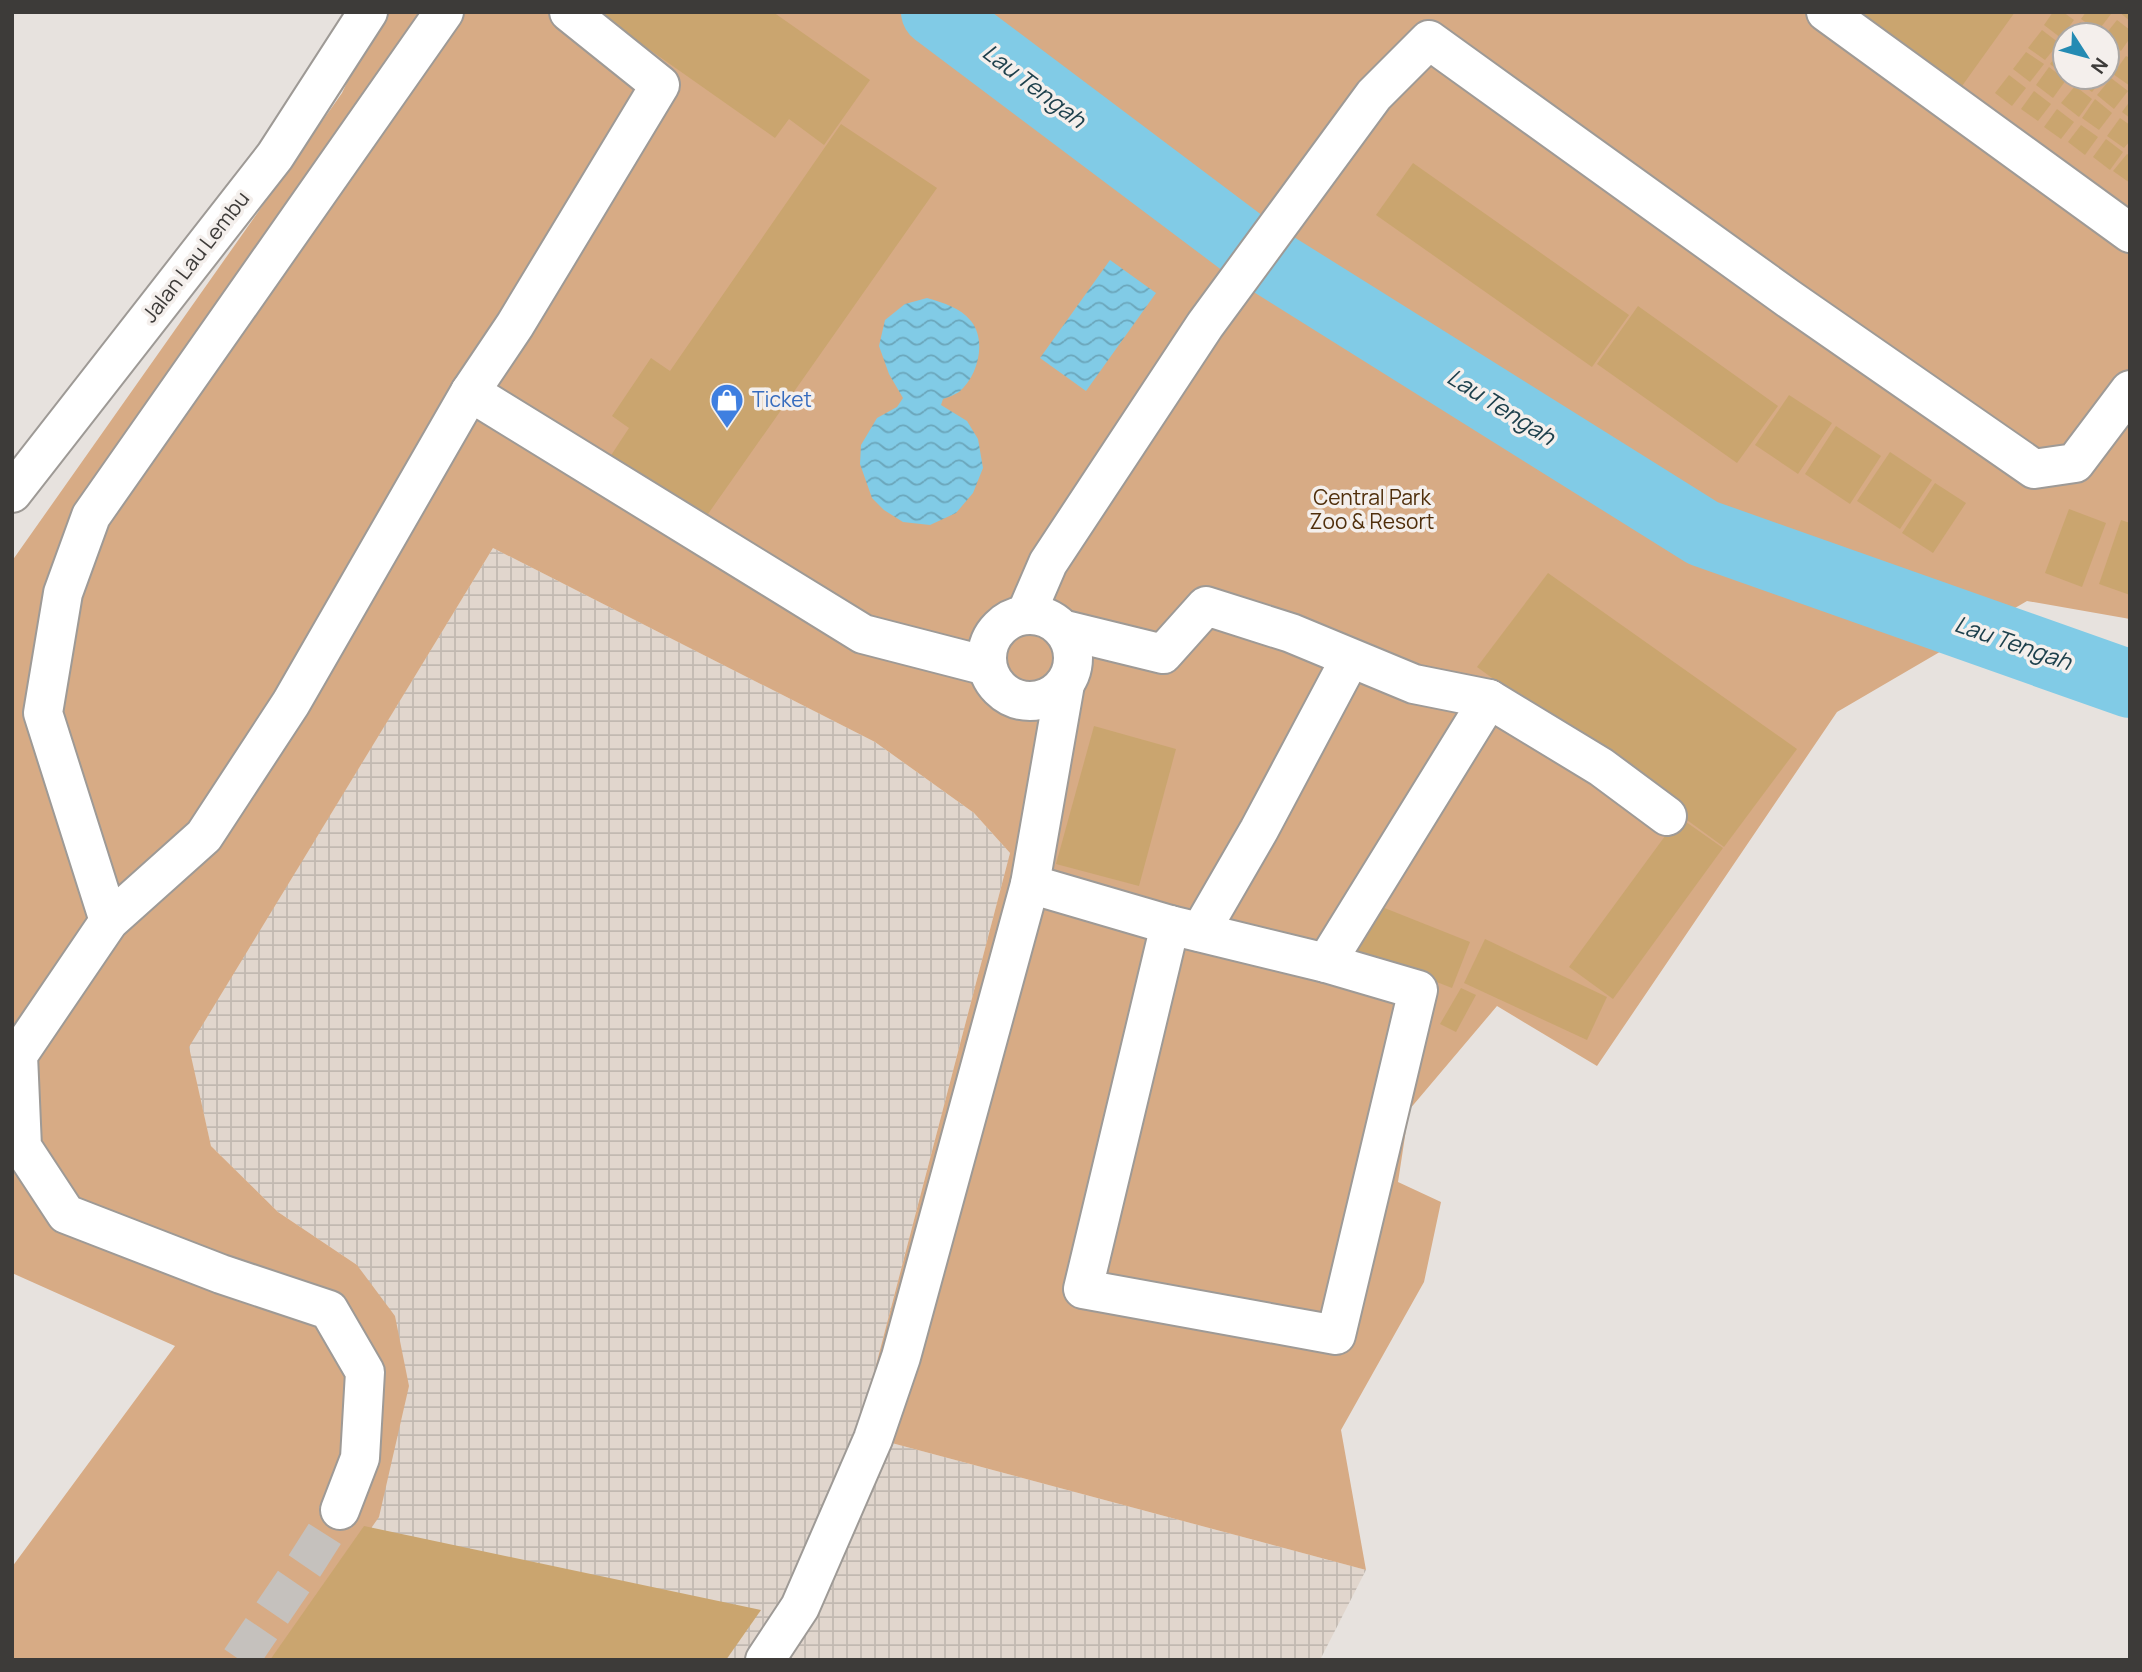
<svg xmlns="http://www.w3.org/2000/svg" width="2142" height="1672" viewBox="0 0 2142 1672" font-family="Manrope,sans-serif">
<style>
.industrial{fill:url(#industrial-grid)}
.green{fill:#d7ab85;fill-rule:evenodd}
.water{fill:url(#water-waves)}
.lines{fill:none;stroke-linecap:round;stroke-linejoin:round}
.river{stroke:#81cbe6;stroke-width:68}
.building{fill:#caa56f}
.minor-tunnel{stroke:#c5c1bd;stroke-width:38;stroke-dasharray:38 19;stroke-linecap:butt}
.minor-casing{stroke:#9e9a96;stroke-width:42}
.minor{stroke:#fff;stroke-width:38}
.labels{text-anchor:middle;stroke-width:7;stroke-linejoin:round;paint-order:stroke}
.street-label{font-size:21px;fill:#3d3b39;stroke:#f4efec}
.shop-label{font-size:21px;fill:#366cbe;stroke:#f4efec;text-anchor:start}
.park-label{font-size:21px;fill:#502f0c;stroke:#f4efec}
.water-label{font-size:23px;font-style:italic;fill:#1d404c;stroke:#f4efec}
</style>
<defs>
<pattern id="industrial-grid" width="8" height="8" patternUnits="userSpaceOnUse" patternTransform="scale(1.75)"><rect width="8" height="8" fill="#e1d6cd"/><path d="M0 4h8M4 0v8" fill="none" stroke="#c2b9b1"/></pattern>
<pattern id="water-waves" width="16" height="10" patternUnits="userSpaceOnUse" patternTransform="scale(1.75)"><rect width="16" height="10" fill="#81cbe6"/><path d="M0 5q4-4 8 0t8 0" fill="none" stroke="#6ba6bb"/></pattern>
</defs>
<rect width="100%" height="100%" fill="#e7e2de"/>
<!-- industrial -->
<polygon class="industrial" points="493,548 875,742 974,813 1010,853 858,1434 1366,1570 1320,1660 278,1660 357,1265 278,1212 211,1146 188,1047"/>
<!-- green -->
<path class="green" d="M380 12H2130V619L2027 601 1837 712 1597 1066 1497 1006 1409 1110 1398 1182 1441 1202 1424 1282 1341 1430 1366 1570 858 1434 1010 853 974 813 875 742 493 548 189 1047 211 1146 278 1212 357 1265 395 1316 409 1386 379 1517 278 1660H12V1567L175 1346 12 1273V561L342 93ZM2065 35H2107V77H2065Z"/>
<!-- water -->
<g class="water">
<polygon points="1110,260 1156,293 1086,391 1040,358"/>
<path d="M927 298C943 303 960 307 971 321 987 341 978 376 959 392 954 395 949 397 943 399L941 405 967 421 978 439 983 468 973 493 956 513 930 525 903 522 884 510 872 498 860 464 861 445 877 418 897 407 903 398 889 374 879 346 885 320 905 304Z"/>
</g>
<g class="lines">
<!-- river -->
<polyline class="river" points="935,12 1257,254 1703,533 2130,684"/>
</g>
<!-- building -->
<g class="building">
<polygon points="596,12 773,12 870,80 824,145 789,119 775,138"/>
<polygon points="1857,12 2015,12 1962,86"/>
<polygon points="2053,12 2063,12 2074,20 2061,38 2044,25"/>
<polygon points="2086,12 2109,12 2111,14 2098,31 2081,19"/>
<polygon points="2119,12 2130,12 2130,21"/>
<polygon points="2117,20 2130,30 2130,38 2121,51 2107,40 2107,35 2105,35"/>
<polygon points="2080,22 2096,35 2070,35"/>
<polygon points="2042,30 2059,43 2045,60 2028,48"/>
<polygon points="2107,44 2119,52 2107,68"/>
<polygon points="2063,47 2065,48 2065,76 2050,64"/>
<polygon points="2026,52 2044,64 2030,82 2013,69"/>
<polygon points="2126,56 2130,58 2130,86 2113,74"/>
<polygon points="2049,67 2066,80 2053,98 2036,85"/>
<polygon points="2009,75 2026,88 2012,106 1995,93"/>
<polygon points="2077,77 2104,77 2092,92 2075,80"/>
<polygon points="2111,78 2128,91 2114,109 2097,95"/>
<polygon points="2075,86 2092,99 2079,117 2061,103"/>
<polygon points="2034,91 2051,104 2038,121 2021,109"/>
<polygon points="2095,99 2112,113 2099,130 2082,118"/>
<polygon points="2130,101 2130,118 2122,112"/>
<polygon points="2057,109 2074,122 2061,139 2044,127"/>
<polygon points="2120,118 2130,125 2130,141 2124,148 2107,136"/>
<polygon points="841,124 937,188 701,524 608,460 629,428 612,416 651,358 670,371"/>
<polygon points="2081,125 2098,137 2085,155 2068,142"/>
<polygon points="2106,139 2123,152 2110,170 2093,157"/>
<polygon points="2127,154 2130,156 2130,183 2113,171"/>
<polygon points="1413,163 1629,315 1592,367 1376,215"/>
<polygon points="1638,306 1778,406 1737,463 1597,364"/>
<polygon points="1789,395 1832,423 1798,474 1755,445"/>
<polygon points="1836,426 1881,456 1850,504 1805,474"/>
<polygon points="1890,452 1932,480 1900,529 1857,501"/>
<polygon points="1935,483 1966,503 1933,553 1902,533"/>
<polygon points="2069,509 2106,523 2082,587 2045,573"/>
<polygon points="2121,520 2130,523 2130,595 2099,584"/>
<polygon points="1548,573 1797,749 1724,847 1477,667"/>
<polygon points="1094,726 1176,749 1139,886 1056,864"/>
<polygon points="1679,817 1723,848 1613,999 1569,967"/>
<polygon points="1372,903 1470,942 1452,988 1353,949"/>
<polygon points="1485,939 1607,997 1587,1040 1464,983"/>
<polygon points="1461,988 1476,995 1456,1032 1440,1024"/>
<polygon points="364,1526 761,1610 726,1660 270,1660"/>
</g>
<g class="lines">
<!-- minor-tunnel -->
<polyline class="minor-tunnel" points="240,1660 305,1565 340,1510"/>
<defs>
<g id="minor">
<polyline points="1826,12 2130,233"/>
<polyline points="470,392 863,634 987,666"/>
<polyline points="12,493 275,156 368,12"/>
<polyline points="1026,614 1048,563 1205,325 1374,95 1429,40 1789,299 2034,469 2075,463 2130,390"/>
<circle cx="1030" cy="658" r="43"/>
<polyline points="1065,630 1163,654 1206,606 1291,633 1414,684 1489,699 1601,767 1667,816"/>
<polyline points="1030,884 1170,925 1326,963 1489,699"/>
<polyline points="109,921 43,713 63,593 91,516 444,12"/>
<polyline points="1170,925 1083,1289 1336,1335 1418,990 1326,963"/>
<polyline points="1200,932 1259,830 1350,659"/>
<polyline points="340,1510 360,1458 365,1372 329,1310 221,1274 66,1214 22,1147 18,1055 109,921 204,836 291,703 470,392 515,325 660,85 569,12"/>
<polyline points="765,1660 800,1607 873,1439 901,1357 1030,884 1065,684"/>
</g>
</defs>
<!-- minor casing -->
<use href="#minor" class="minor-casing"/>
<!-- minor -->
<use href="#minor" class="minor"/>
</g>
<!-- icons -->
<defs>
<symbol id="shop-pin" viewBox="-11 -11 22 30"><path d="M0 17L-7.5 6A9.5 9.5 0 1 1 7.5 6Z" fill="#3f7fe0" stroke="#f4efec"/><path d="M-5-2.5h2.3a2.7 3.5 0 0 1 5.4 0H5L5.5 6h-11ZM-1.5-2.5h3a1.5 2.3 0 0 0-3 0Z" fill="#fff"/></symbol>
</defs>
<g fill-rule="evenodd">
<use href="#shop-pin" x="708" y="381" width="38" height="52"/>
</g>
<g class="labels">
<!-- street labels -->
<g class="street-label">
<text transform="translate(196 257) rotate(-52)" y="7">Jalan Lau Lembu</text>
</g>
<!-- shop labels -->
<g class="shop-label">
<text x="752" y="407">Ticket</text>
</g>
<!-- park labels -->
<g class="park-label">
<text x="1372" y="505">Central Park<tspan x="1372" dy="24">Zoo &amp; Resort</tspan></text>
</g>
<!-- water labels -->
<g class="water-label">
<text transform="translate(1034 86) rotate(37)" y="8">Lau Tengah</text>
<text transform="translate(1501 407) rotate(32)" y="8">Lau Tengah</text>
<text transform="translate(2013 643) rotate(19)" y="8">Lau Tengah</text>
</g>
</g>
<!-- border -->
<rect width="2142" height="1672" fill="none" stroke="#3d3b39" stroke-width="28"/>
<!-- north arrow -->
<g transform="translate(2086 56) rotate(126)"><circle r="33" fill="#f4efec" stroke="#aba7a4" stroke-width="2"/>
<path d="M0-5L12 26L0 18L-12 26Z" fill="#248bb3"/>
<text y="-10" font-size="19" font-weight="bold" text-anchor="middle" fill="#3d3b39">N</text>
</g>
</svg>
